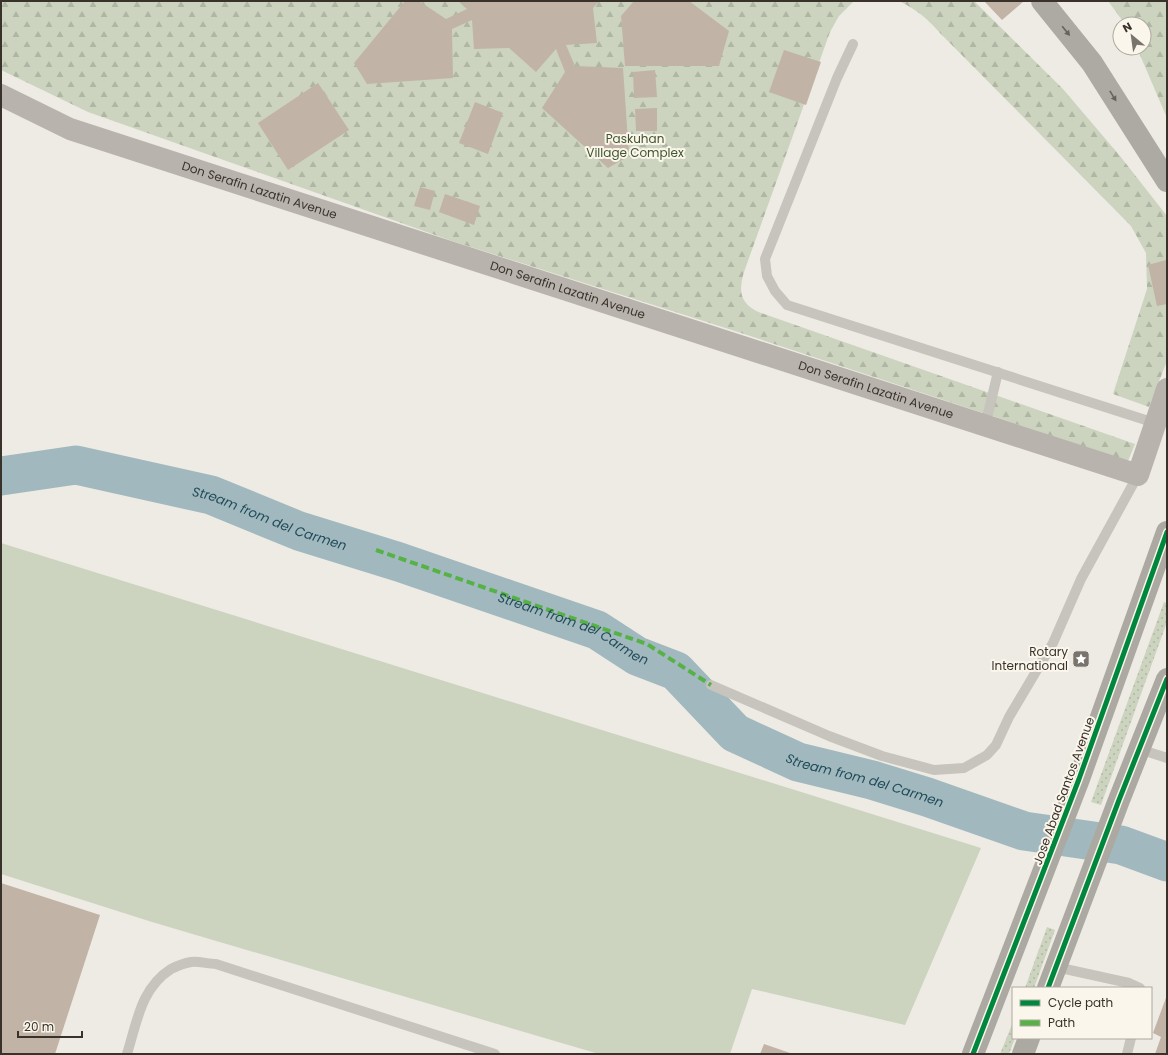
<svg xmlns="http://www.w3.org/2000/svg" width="1168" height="1055" viewBox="0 0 1168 1055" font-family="Poppins,sans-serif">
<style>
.grass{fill:#ccd4bf}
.forest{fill:url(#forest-firs)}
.garden{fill:url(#garden-dots)}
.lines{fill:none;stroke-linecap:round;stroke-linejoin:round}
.river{stroke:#a1b9be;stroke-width:39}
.building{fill:#c1b3a6}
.service{stroke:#c7c3bd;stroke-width:10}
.secondary{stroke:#b8b4ad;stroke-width:22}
.trunk{stroke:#aca9a2;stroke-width:22}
.motorway{stroke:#adaaa3;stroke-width:22}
.quiet{stroke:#56b246;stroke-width:4;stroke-dasharray:8 4;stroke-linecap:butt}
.cycleway-casing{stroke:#faf6ec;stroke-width:8}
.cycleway{stroke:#00873e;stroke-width:5}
.oneway{fill:#67625b}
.labels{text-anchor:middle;stroke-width:4;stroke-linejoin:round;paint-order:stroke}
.park-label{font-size:12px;fill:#41562f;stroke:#faf6ec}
.street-label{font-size:12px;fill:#39322b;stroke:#faf6ec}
.poi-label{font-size:12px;fill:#39322b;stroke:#faf6ec;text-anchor:end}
.water-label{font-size:13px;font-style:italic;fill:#214b59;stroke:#faf6ec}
</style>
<defs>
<pattern id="forest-firs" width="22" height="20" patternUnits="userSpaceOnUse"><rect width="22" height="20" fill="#ccd4bf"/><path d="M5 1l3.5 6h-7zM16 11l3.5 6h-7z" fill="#b0b6a4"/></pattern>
<pattern id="garden-dots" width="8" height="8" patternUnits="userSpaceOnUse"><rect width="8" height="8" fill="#ccd4bf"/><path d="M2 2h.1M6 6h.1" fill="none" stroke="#b0b6a4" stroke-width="1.8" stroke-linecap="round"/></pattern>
</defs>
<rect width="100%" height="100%" fill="#eeebe4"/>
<!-- grass -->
<polygon class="grass" points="1,543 981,848 905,1025 752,989 730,1054 599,1054 152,922 1,874"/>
<!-- forest -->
<g class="forest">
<path d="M1 1H873L853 2 839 16 830 32 744 272C738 292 740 304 761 313L1135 444 1128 461 738 332 452 241 88 112 1 70Z"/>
<path d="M899 1H974L1063 89 1120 156 1167 216V361L1149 407 1113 394 1147 289 1146 253 1131 226 940 33C927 18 917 10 899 1Z"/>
<polygon points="1108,1 1167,1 1167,118 1137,48 1144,48 1144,24 1125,24"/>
</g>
<!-- garden -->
<g class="garden">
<polygon points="1164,602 1167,603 1167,622 1101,805 1091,802"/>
<polygon points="1047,927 1055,930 1034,988 1025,988"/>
<polygon points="1013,1022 1013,1038 1015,1038 1009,1054 1000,1054"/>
</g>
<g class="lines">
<!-- river -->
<path class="river" id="s1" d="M1 476 76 465 211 495 299 531 399 562 597 630 637 656 676 671 735 733 798 762 872 780 927 797 1024 831 1121 845 1167 862"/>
</g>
<!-- building -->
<g class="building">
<polygon points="405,1 419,1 446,19 467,9 458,1 599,1 593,8 597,43 566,45 575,66 623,68 629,156 608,168 542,108 565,72 556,49 536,72 509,48 474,49 472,20 452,29 453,78 367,84 354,63"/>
<polygon points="634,1 689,1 729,31 719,66 625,66 621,16"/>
<polygon points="984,1 1024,1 1002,20"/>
<polygon points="784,50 821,62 806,105 769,92"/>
<polygon points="655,70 657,97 634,98 633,72"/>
<polygon points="318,83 349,130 288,170 258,123"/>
<polygon points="475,102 503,113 488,154 459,143"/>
<polygon points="657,108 657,131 636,131 635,109"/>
<polygon points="420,187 435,191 430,210 414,206"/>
<polygon points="445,194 480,206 474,225 439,212"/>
<polygon points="1166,260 1167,266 1167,304 1157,306 1148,265"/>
<polygon points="1,883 100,915 55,1054 1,1054"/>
<polygon points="1167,995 1167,1054 1155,1054 1161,1037 1153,1033"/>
<polygon points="764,1044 793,1054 760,1054"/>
</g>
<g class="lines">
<!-- service -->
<g class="service">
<polyline points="853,44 837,78 765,259 767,276 775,291 787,305 1155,423"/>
<polyline points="985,426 998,372"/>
<polyline points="711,685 829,736 882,756 934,770 964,768 987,755 996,745 1009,717 1053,643 1081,579 1138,475"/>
<polyline points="1139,749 1167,758"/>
<polyline points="1056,967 1129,983 1140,988"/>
<path d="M127 1054C137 1022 141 988 171 969 177 966 185 963 191 962 199 961 208 964 216 964L495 1054"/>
<polyline points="1127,1054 1131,1038"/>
</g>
<!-- secondary -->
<path class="secondary" id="s2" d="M1 95 70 129 1138 475 1167 389"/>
<!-- trunk -->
<g class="trunk">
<polyline points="1048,988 1119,800 1167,679"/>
<polyline points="973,1054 1079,779 1167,532"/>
<polyline points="1023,1054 1029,1038"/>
</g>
<!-- motorway -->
<polyline class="motorway" points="1042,1 1092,63 1167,181"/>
<!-- quiet -->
<polyline class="quiet" points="376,550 647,644 711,685"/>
<defs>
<g id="cycleway">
<polyline points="1048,988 1119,800 1167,679"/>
<polyline points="973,1054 1079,779 1167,532"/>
</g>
</defs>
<!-- cycleway casing -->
<use href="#cycleway" class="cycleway-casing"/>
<!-- cycleway -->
<use href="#cycleway" class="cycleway"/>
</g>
<!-- one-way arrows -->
<defs><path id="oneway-solid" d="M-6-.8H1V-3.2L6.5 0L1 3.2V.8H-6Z"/></defs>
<g class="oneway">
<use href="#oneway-solid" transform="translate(1066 31) rotate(51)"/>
<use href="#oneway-solid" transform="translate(1113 96) rotate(58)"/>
</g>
<!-- icons -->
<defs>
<symbol id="sight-square" viewBox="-11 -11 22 22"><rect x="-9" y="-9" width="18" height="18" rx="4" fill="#78736c" stroke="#faf6ec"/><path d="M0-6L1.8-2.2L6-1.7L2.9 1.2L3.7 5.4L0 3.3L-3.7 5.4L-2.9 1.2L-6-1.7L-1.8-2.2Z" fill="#fff"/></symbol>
</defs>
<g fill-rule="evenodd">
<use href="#sight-square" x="1071" y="649" width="20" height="20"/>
</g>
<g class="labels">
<!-- park labels -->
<g class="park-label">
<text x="635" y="143">Paskuhan<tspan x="635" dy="14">Village Complex</tspan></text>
</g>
<!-- street labels -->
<g class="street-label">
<text dy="4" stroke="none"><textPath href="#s2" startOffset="276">Don Serafin Lazatin Avenue</textPath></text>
<text dy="4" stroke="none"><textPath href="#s2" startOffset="600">Don Serafin Lazatin Avenue</textPath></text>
<text dy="4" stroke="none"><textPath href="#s2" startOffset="924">Don Serafin Lazatin Avenue</textPath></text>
<text transform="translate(1064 791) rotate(-70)" y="4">Jose Abad Santos Avenue</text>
</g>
<!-- poi labels -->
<g class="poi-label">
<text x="1068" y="656">Rotary<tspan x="1068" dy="14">International</tspan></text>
</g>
<!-- water labels -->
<g class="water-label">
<text dy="5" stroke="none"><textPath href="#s1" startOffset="277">Stream from del Carmen</textPath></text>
<text dy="5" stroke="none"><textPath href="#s1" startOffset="601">Stream from del Carmen</textPath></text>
<text dy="5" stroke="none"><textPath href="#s1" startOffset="937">Stream from del Carmen</textPath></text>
</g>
</g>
<!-- border -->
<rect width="1168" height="1055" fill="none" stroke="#39322b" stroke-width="4"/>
<!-- legend -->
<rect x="1012" y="987" width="140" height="52" fill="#faf6ec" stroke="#ada89f"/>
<rect x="1020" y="1000" width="20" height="6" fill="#00873e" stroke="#ada89f"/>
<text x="1048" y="1007" font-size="12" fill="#39322b">Cycle path</text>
<rect x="1020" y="1020" width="20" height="6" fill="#56b246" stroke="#ada89f"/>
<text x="1048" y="1027" font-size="12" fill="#39322b">Path</text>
<!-- north arrow -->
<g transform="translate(1132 36) rotate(331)"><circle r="19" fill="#faf6ec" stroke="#ada89f"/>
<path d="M0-3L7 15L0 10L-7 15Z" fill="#78736c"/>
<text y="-6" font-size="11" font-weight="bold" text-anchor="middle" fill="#39322b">N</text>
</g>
<!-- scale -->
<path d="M18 1031v6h64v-6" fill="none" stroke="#39322b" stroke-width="2"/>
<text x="24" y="1031" font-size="12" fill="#39322b" stroke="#faf6ec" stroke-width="3" paint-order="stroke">20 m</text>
</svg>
